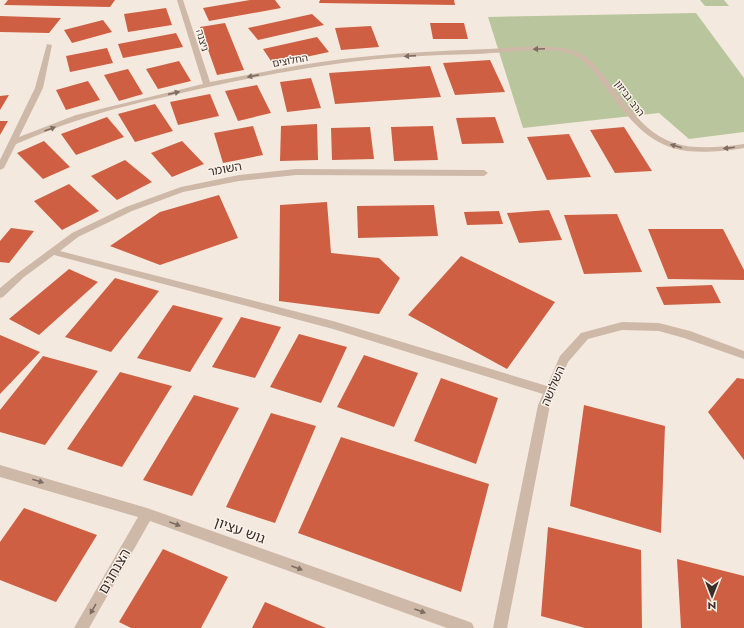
<svg xmlns="http://www.w3.org/2000/svg" width="744" height="628" viewBox="0 0 744 628" font-family="Jost,'Noto Sans Hebrew',sans-serif">
<style>
.green{fill:#b9c59c}
.building{fill:#ce5f42}
.lines{fill:none;stroke-linecap:round;stroke-linejoin:round}
.minor{fill:#ceb8a8;fill-rule:evenodd}
.oneway{fill:#7d6c62}
.labels{text-anchor:middle;stroke-width:3;stroke-linejoin:round;paint-order:stroke}
.far-street-label{font-size:10px;fill:#3a2e29;stroke:#fbf3eb}
.street-label{font-size:12px;fill:#3a2e29;stroke:#fbf3eb}
.near-street-label{font-size:14px;fill:#3a2e29;stroke:#fbf3eb}
</style>
<rect width="100%" height="100%" fill="#f4e9de"/>
<!-- green -->
<g class="green">
<polygon points="700,0 724,0 729,6 705,6"/>
<polygon points="696,13 744,78 744,132 689,139 659,113 523,128 488,17"/>
</g>
<!-- building -->
<g class="building">
<polygon points="8,0 115,0 110,7 4,5"/>
<polygon points="250,0 275,0 281,8 209,21 203,8"/>
<polygon points="320,0 454,0 455,5 319,3"/>
<polygon points="166,8 172,25 128,32 124,14"/>
<polygon points="312,14 324,25 258,40 248,28"/>
<polygon points="0,16 61,18 49,33 0,32"/>
<polygon points="103,20 112,32 72,43 64,30"/>
<polygon points="225,23 244,70 217,75 200,27"/>
<polygon points="430,23 464,23 468,39 433,39"/>
<polygon points="371,26 379,47 341,50 335,28"/>
<polygon points="176,33 183,47 123,58 118,44"/>
<polygon points="317,37 329,52 273,64 263,49"/>
<polygon points="107,48 113,63 70,72 66,56"/>
<polygon points="490,60 505,92 455,95 443,63"/>
<polygon points="179,61 191,81 158,89 146,69"/>
<polygon points="430,66 441,97 335,104 329,73"/>
<polygon points="128,69 143,94 119,101 104,75"/>
<polygon points="311,78 321,108 287,112 280,82"/>
<polygon points="88,81 100,100 66,110 56,90"/>
<polygon points="257,85 271,113 238,121 225,91"/>
<polygon points="210,94 219,116 178,125 170,102"/>
<polygon points="9,95 0,110 0,96"/>
<polygon points="155,104 173,131 135,142 118,114"/>
<polygon points="107,117 124,137 76,155 61,134"/>
<polygon points="495,117 504,143 462,144 456,118"/>
<polygon points="0,121 8,121 0,135"/>
<polygon points="317,124 318,160 280,161 281,126"/>
<polygon points="253,126 263,155 223,163 214,133"/>
<polygon points="433,126 438,160 394,161 391,127"/>
<polygon points="370,127 374,159 332,160 331,128"/>
<polygon points="624,127 652,171 615,173 590,130"/>
<polygon points="569,134 591,177 547,180 527,137"/>
<polygon points="44,141 70,167 43,179 17,153"/>
<polygon points="182,141 204,164 172,177 151,153"/>
<polygon points="125,160 152,182 117,200 91,176"/>
<polygon points="69,184 99,211 62,230 34,201"/>
<polygon points="219,195 238,238 160,265 110,246 160,212"/>
<polygon points="327,202 331,253 379,258 400,278 379,314 279,301 280,205"/>
<polygon points="434,205 438,236 358,238 357,206"/>
<polygon points="549,210 562,240 519,243 507,213"/>
<polygon points="499,211 503,224 467,225 464,212"/>
<polygon points="617,214 642,272 584,274 564,215"/>
<polygon points="11,228 34,231 9,263 0,262 0,241"/>
<polygon points="648,229 723,229 744,270 744,280 668,279"/>
<polygon points="461,256 555,302 507,369 408,315"/>
<polygon points="69,269 98,282 39,335 9,319"/>
<polygon points="115,278 159,291 111,352 65,337"/>
<polygon points="712,285 721,303 664,305 656,287"/>
<polygon points="173,305 223,318 190,372 137,358"/>
<polygon points="241,317 281,327 255,378 212,367"/>
<polygon points="299,334 347,347 321,403 270,387"/>
<polygon points="0,335 40,352 0,394"/>
<polygon points="364,355 418,373 394,427 337,407"/>
<polygon points="43,356 98,371 45,445 0,432 0,410"/>
<polygon points="120,372 172,386 122,467 67,449"/>
<polygon points="441,378 498,398 476,464 414,441"/>
<polygon points="737,378 744,379 744,460 708,412"/>
<polygon points="194,395 239,408 192,496 143,480"/>
<polygon points="584,405 665,426 661,533 570,506"/>
<polygon points="271,413 316,426 275,523 226,507"/>
<polygon points="341,437 489,484 461,592 298,533"/>
<polygon points="24,508 97,535 56,602 0,580 0,542"/>
<polygon points="548,527 641,550 642,628 585,628 541,616"/>
<polygon points="163,549 228,577 201,628 131,628 119,622"/>
<polygon points="677,559 744,576 744,628 681,628"/>
<polygon points="265,602 326,628 252,628"/>
</g>
<g class="lines">
<!-- minor -->
<g class="minor">
<path d="M177 0H183L210 82C254 74 299 64 343 59 391 53 440 51 488 49 516 48 548 43 575 51 590 56 599 70 608 81 652 140 668 155 744 144V148C667 160 647 145 603 84 594 72 584 58 569 53 545 47 501 53 475 54 431 55 386 57 342 63 285 71 228 82 173 95 142 102 111 109 82 119 59 126 38 135 16 144L4 168 0 170V160L35 88 47 44 52 45 43 88 19 137 76 115 203 84Z"/>
<polygon points="296,169 484,170 488,173 484,176 296,175 239,181 183,192 132,211 78,237 60,251 333,321 547,386 560,356 581,333 622,322 659,323 690,331 744,351 744,359 684,338 659,331 622,330 588,339 568,362 550,405 507,628 493,628 538,405 543,394 333,329 54,255 24,277 3,297 0,298 0,288 18,273 72,233 126,207 181,187 239,175"/>
<polygon points="0,465 147,508 467,621 472,623 474,628 447,628 150,521 89,628 74,628 138,517 0,477"/>
</g>
</g>
<!-- one-way arrows -->
<defs><path id="oneway-solid" d="M-6-.8H1V-3.2L6.5 0L1 3.2V.8H-6Z"/></defs>
<g class="oneway">
<use href="#oneway-solid" transform="translate(539 49) rotate(178)"/>
<use href="#oneway-solid" transform="translate(410 56) rotate(176)"/>
<use href="#oneway-solid" transform="translate(253 76) rotate(169)"/>
<use href="#oneway-solid" transform="translate(174 93) rotate(-13)"/>
<use href="#oneway-solid" transform="translate(50 129) rotate(-20)"/>
<use href="#oneway-solid" transform="translate(676 146) rotate(-164)"/>
<use href="#oneway-solid" transform="translate(729 148) rotate(173)"/>
<use href="#oneway-solid" transform="translate(38 481) rotate(17)"/>
<use href="#oneway-solid" transform="translate(175 524) rotate(20)"/>
<use href="#oneway-solid" transform="translate(297 568) rotate(20)"/>
<use href="#oneway-solid" transform="translate(93 609) rotate(120)"/>
<use href="#oneway-solid" transform="translate(420 611) rotate(20)"/>
</g>
<g class="labels">
<!-- far-street labels -->
<g class="far-street-label">
<text transform="translate(203 40) rotate(73)" y="4">ניצנה</text>
<text transform="translate(290 60) rotate(-10)" y="4">החלוצים</text>
<text transform="translate(630 98) rotate(53)" y="4">הרב גביזון</text>
</g>
<!-- street labels -->
<g class="street-label">
<text transform="translate(225 169) rotate(-10)" y="4">השומר</text>
<text transform="translate(553 386) rotate(-67)" y="4">השלושה</text>
</g>
<!-- near-street labels -->
<g class="near-street-label">
<text transform="translate(240 530) rotate(20)" y="5">גוש עציון</text>
<text transform="translate(114 571) rotate(-60)" y="5">הצנחנים</text>
</g>
</g>
<!-- north arrow -->
<g transform="translate(712 596) rotate(180)" stroke="#fbf3eb" stroke-width="3" paint-order="stroke">
<path d="M0-3L7 15L0 10L-7 15Z" fill="#3a2e29"/>
<text y="-6" font-size="11" font-weight="bold" text-anchor="middle" fill="#3a2e29">N</text>
</g>
</svg>
